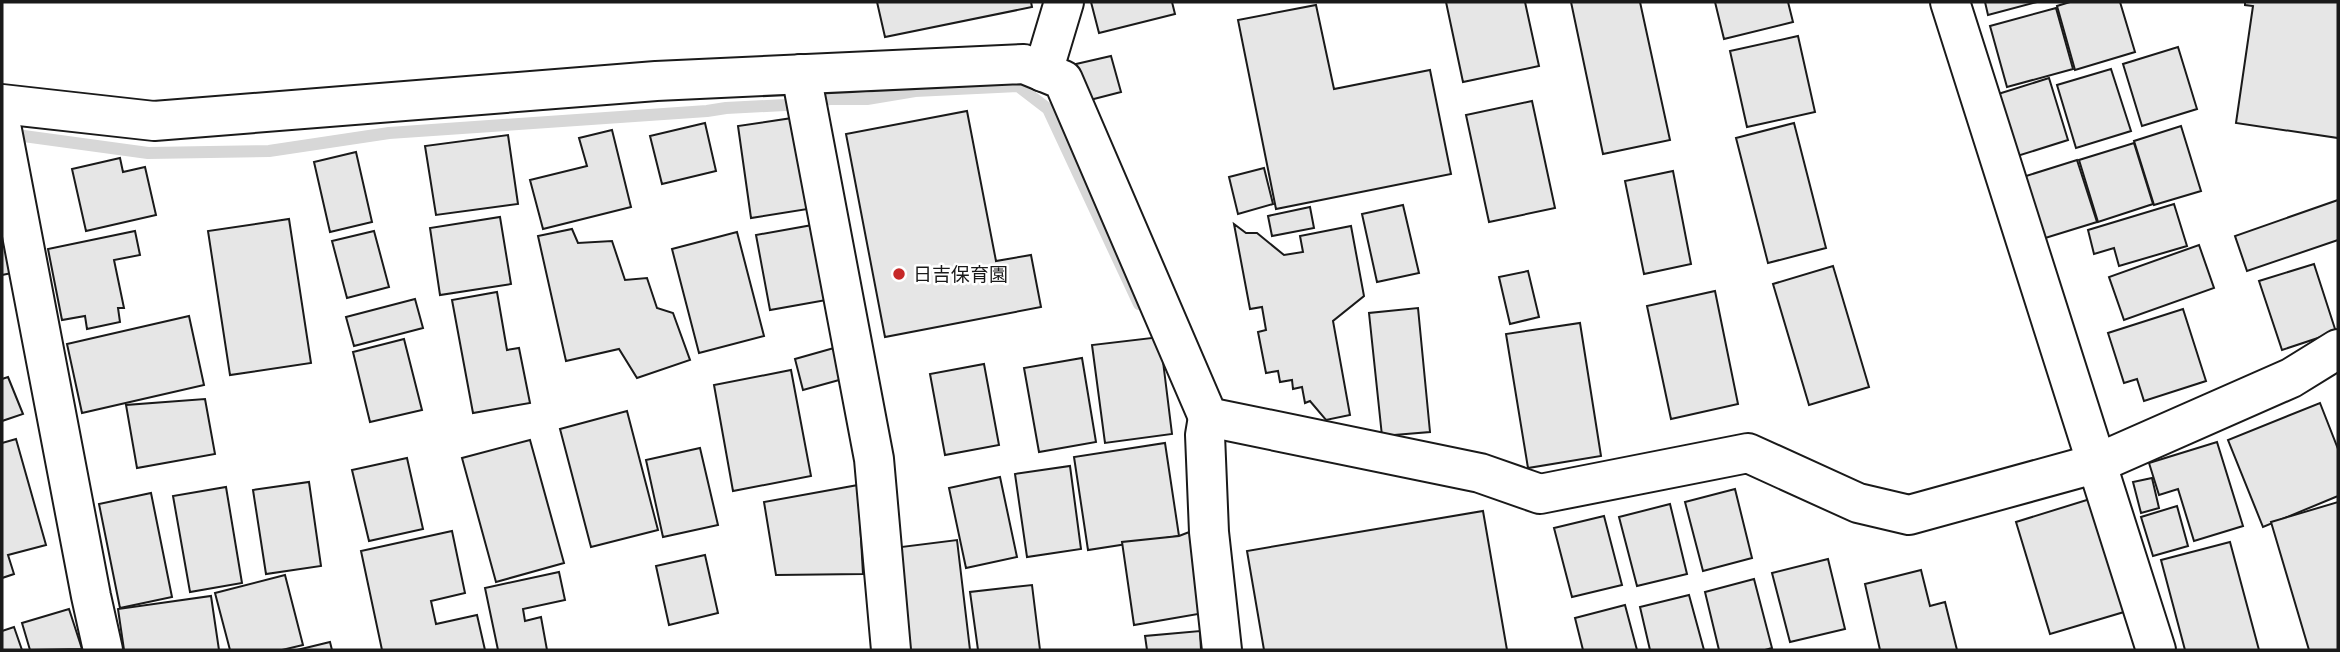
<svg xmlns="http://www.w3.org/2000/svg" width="2340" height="652" viewBox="0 0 2340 652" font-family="'Fira Sans','Noto Sans JP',sans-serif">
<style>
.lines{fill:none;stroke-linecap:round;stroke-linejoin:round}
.stream{stroke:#d7d7d7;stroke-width:12}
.building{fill:#e6e6e6;stroke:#1a1a1a;stroke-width:2}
.minor-casing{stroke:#1a1a1a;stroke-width:42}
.minor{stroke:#fff;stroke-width:38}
.poi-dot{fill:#c62828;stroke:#fff;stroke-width:2.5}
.labels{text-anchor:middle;stroke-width:5;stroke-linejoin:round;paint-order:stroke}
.poi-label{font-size:19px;fill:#1a1a1a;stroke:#fff;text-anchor:start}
</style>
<rect width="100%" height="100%" fill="#fff"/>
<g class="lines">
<!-- stream -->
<polyline class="stream" points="9,134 148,153 269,151 389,133 707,111 726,108 785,105 830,99 867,99 915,91 1018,86 1048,109 1139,304"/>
</g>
<!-- building -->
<g class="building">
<polygon points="877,2 1031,2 1032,7 885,37"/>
<polygon points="1091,2 1172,2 1175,14 1099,33"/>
<polygon points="1446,2 1525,2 1539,66 1463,82"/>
<polygon points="1571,2 1640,2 1670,140 1603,154"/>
<polygon points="1715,2 1788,2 1793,22 1724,39"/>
<polygon points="1985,2 2037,2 1988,15"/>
<polygon points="2070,2 2120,2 2135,52 2075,70 2057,6"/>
<polygon points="2245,2 2338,2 2338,138 2236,123 2253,6 2245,5"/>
<polygon points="1316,5 1334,89 1430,70 1451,174 1276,209 1238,20"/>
<polygon points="2056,8 2073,69 2007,87 1990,26"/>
<polygon points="1798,36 1815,112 1747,127 1730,51"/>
<polygon points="2178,47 2197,109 2142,126 2123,64"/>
<polygon points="1111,56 1121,92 1086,101 1076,64"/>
<polygon points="2111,69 2131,131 2076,148 2057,85"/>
<polygon points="2049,78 2068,140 2014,157 1995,95"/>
<polygon points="1532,101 1555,208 1489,222 1466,115"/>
<polygon points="967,111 996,261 1031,255 1041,307 885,337 846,134"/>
<polygon points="799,117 814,208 751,218 738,126"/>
<polygon points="705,123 716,171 662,184 650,136"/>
<polygon points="1794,123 1826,248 1768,263 1736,138"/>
<polygon points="2181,126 2201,191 2154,205 2134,141"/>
<polygon points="612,130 631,207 543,229 530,180 587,166 579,138"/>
<polygon points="508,135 518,204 436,215 425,146"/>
<polygon points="2134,143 2153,204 2098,222 2079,160"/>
<polygon points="356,152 372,222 330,232 314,162"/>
<polygon points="120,158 123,172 145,167 156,215 86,231 72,169"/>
<polygon points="2077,160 2097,222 2042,239 2023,177"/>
<polygon points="1264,168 1273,204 1238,214 1229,177"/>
<polygon points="1673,171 1691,264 1644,274 1625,181"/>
<polygon points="2338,200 2338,240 2247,271 2235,236"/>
<polygon points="2174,204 2187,246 2119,266 2114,248 2094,254 2088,230"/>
<polygon points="1403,205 1419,273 1377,282 1362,214"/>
<polygon points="1310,207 1314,228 1272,236 1268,216"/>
<polygon points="500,217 511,284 440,295 430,228"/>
<polygon points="289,219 311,363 230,375 208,231"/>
<polygon points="2,220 12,273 2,275"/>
<polygon points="818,224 832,299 770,310 756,235"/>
<polygon points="1234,224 1246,233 1257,233 1284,255 1303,252 1300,236 1351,226 1364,296 1333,321 1350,415 1326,420 1310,401 1305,403 1302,387 1293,389 1292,380 1280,382 1278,371 1266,373 1258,332 1266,330 1262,307 1250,309"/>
<polygon points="572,229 578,243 612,241 625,280 647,278 657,308 673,313 690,360 637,378 619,349 566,361 538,236"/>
<polygon points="135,231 140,255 114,260 124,308 118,308 120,322 87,329 85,316 62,320 48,249"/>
<polygon points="374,231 389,287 347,298 332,241"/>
<polygon points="737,232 764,336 699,353 672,249"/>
<polygon points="2199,245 2214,288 2124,320 2109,277"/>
<polygon points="2314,264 2336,332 2282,350 2259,281"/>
<polygon points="1833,266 1869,387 1809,405 1773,284"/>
<polygon points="1528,271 1539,317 1510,324 1499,277"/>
<polygon points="1715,291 1738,404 1671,419 1647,306"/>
<polygon points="497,292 507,350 519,348 530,403 473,413 452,300"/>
<polygon points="415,299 423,328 354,346 346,317"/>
<polygon points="1418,308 1430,432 1382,436 1369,313"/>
<polygon points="2183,309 2206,381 2144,401 2137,379 2124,383 2108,333"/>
<polygon points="189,316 204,385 82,413 67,344"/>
<polygon points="1580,323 1601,456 1528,468 1506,334"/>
<polygon points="1160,337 1172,434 1105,443 1092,345"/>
<polygon points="404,339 422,410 370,422 353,352"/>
<polygon points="841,346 850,377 803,390 795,359"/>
<polygon points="1082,358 1096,442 1039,452 1024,368"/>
<polygon points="984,364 999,445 945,455 930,374"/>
<polygon points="791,370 811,476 733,491 714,385"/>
<polygon points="8,377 23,414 2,421 2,379"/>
<polygon points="205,399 215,454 137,468 126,405"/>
<polygon points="2320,403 2338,449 2338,496 2263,527 2228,440"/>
<polygon points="627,411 658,530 591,547 560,429"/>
<polygon points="16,439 46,545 8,555 14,574 2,578 2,443"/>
<polygon points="530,440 564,563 496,582 462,458"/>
<polygon points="2217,442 2243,526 2194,541 2178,489 2159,495 2149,463"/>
<polygon points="1165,443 1179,536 1088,550 1074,457"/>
<polygon points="700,448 718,525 663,537 646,460"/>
<polygon points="407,458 423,529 369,541 352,470"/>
<polygon points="1070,466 1081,549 1027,557 1015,474"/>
<polygon points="1000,477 1017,557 966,568 949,488"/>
<polygon points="2152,478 2159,508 2141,513 2133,482"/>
<polygon points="309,482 321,566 266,574 253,490"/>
<polygon points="858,485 863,574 776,575 764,502"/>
<polygon points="226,487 242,583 190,592 173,496"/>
<polygon points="1735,489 1752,558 1703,571 1685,502"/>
<polygon points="151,493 172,597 120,608 99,504"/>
<polygon points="2090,499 2124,612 2050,634 2016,522"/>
<polygon points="2338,502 2338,650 2309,650 2271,522"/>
<polygon points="1670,504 1687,574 1637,586 1619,517"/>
<polygon points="2177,506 2188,546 2153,556 2141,517"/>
<polygon points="1483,511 1507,650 1264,650 1247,551"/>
<polygon points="1604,516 1622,585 1572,597 1554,528"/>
<polygon points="452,531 465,593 431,601 436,624 477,615 485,650 382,650 361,551"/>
<polygon points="1192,531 1204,613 1134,625 1122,542 1179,536"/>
<polygon points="957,540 970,650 906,650 893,548"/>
<polygon points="2230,542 2259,650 2185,650 2161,560"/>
<polygon points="705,555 718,613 669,625 656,566"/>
<polygon points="1828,559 1845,629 1790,642 1772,573"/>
<polygon points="1921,570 1930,606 1945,602 1957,650 1880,650 1865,584"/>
<polygon points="559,572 565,600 523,609 525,621 541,617 547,650 498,650 485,588"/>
<polygon points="285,575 303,645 282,650 230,650 215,593"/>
<polygon points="1754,579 1772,648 1765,650 1719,650 1705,592"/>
<polygon points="1032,585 1040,650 978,650 970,592"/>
<polygon points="1689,595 1704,650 1650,650 1640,607"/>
<polygon points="211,596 219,650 124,650 118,609"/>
<polygon points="1625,605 1637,650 1583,650 1575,618"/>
<polygon points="69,609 82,649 30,650 22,623"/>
<polygon points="14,627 22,650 2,650 2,631"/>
<polygon points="1200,631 1201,650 1147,650 1145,636"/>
<polygon points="330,642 332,650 297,650"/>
</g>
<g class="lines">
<defs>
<g id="minor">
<polyline points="1950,2 2156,650"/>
<polyline points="1043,72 1064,2"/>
<polyline points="801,74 874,459 891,650"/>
<polyline points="2,104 154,121 656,81 1024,64 1063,80 1208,417 1480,473 1540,494 1748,453 1858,503 1909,515 2098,463 2291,378 2338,349"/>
<polyline points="2,130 91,596 103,650"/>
<polyline points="1208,417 1205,435 1209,532 1222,650"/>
</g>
</defs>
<!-- minor casing -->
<use href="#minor" class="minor-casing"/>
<!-- minor -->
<use href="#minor" class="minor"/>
</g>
<!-- markers -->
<circle class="poi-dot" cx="899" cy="274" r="7"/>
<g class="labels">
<!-- poi labels -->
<g class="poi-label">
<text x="913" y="281">日吉保育園</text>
</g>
</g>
<!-- border -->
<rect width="2340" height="652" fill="none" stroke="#1a1a1a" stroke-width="7"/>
</svg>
